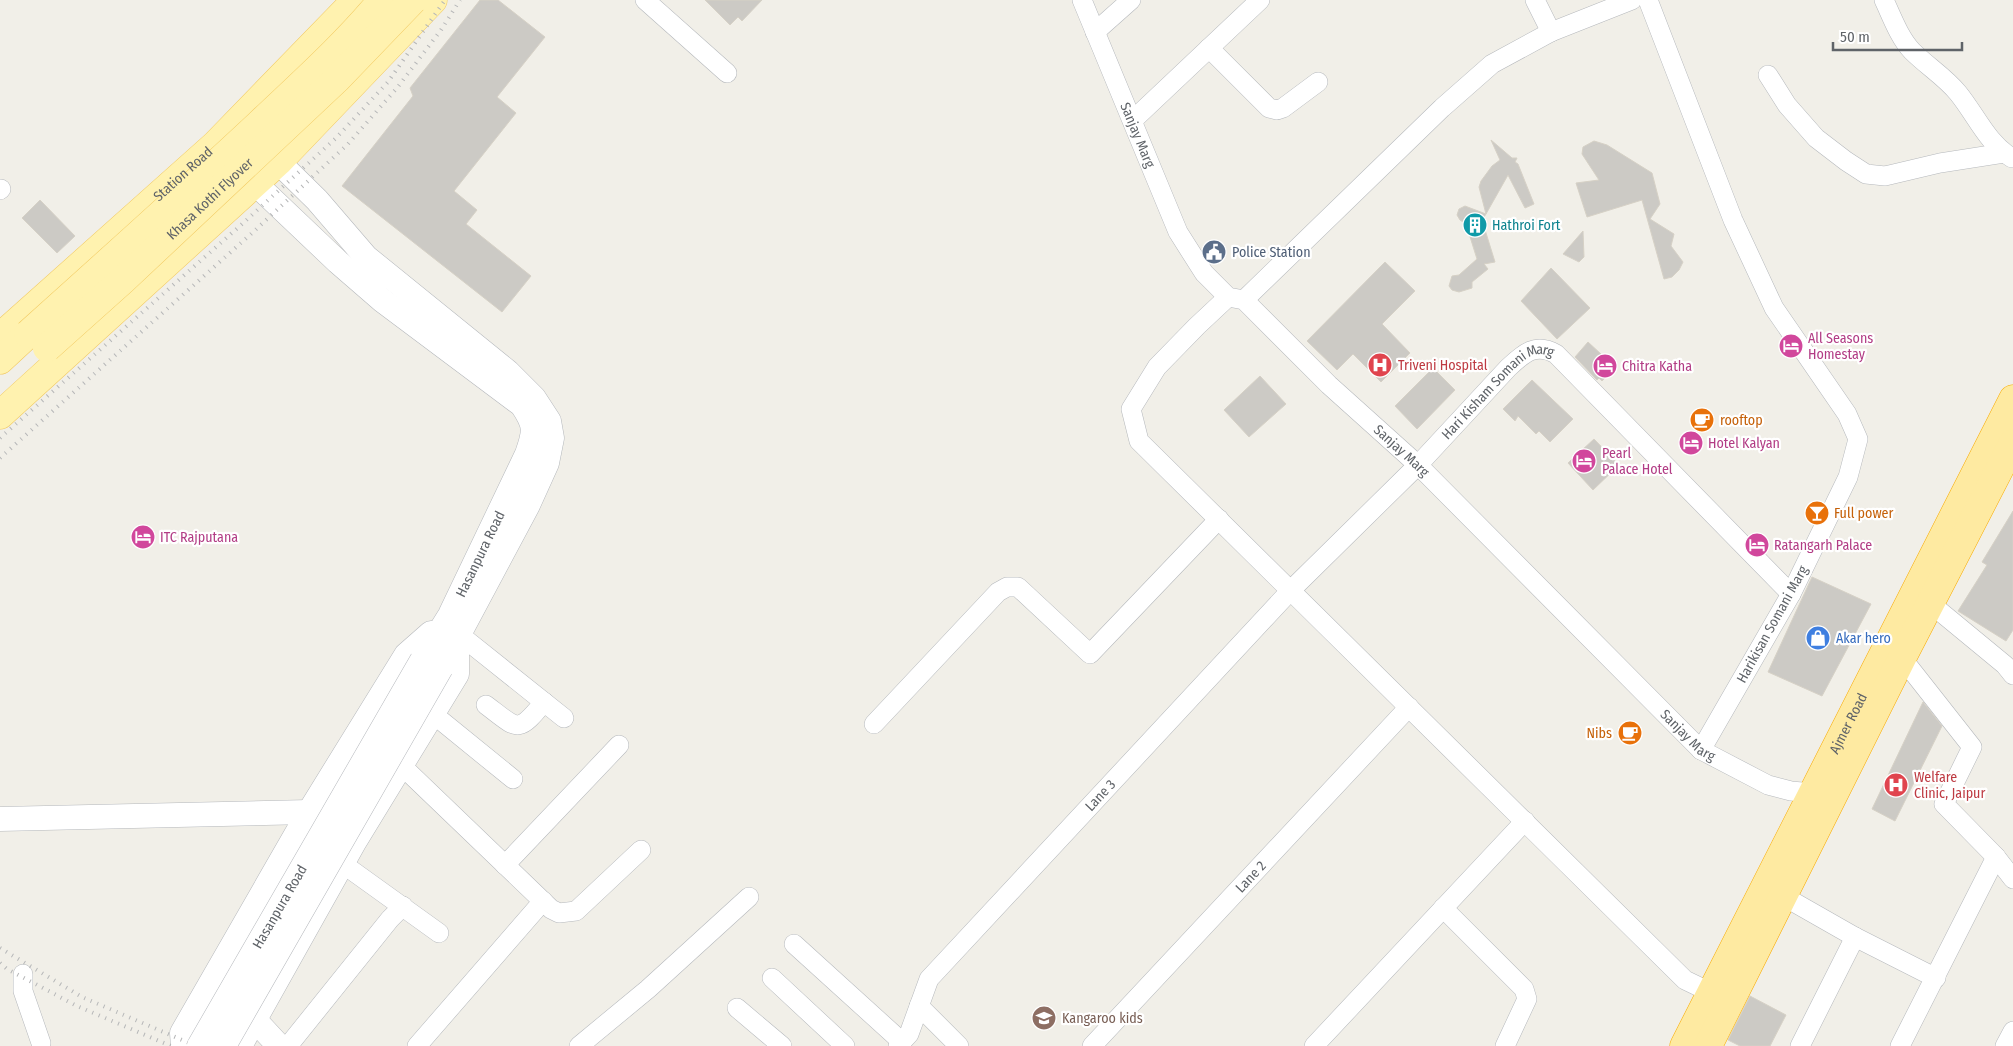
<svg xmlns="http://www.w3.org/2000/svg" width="2013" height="1046" viewBox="0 0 2013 1046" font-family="'Fira Sans Condensed',sans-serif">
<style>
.building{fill:#cccac5;stroke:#d6d1c6}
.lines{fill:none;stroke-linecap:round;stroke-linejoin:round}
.minor-casing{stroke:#b5b8bc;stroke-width:20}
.tertiary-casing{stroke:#b5b8bc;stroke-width:25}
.primary-casing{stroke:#f2c960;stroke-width:29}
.trunk-casing{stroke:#f9ab00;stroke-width:29}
.minor{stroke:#fff;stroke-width:19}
.tertiary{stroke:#fff;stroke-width:24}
.primary{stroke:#fff2af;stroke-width:28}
.trunk{stroke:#feeaa1;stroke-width:28}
.rail{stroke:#b6b7b8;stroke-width:4;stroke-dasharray:1 6;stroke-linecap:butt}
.tertiary-bridge-casing{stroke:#b5b8bc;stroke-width:25;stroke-linecap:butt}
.primary-bridge-casing{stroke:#f2c960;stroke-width:29;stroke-linecap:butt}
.tertiary-bridge{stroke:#fff;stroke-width:24}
.primary-bridge{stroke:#fff2af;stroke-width:28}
.labels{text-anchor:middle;stroke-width:4.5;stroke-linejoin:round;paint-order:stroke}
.street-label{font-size:14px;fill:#5f6368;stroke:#fff}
.culture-label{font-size:14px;fill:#0d838f;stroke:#fff;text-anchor:start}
.service-label{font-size:14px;fill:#4e5e75;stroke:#fff;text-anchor:start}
.hotel-label{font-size:14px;fill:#b23c85;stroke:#fff;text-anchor:start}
.health-label{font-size:14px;fill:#be3a42;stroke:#fff;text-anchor:start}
.food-label{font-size:14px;fill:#c56008;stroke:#fff;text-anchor:start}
.shop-label{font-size:14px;fill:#366cbe;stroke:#fff;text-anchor:start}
.education-label{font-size:14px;fill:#785e54;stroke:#fff;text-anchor:start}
</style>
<rect width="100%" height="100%" fill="#f1efe8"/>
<!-- building -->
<g class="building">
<polygon points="480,0 498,0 545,37 497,97 516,113 454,191 477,210 466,224 531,276 502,312 342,186 413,96 410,88"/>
<polygon points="705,0 762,0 742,21 738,17 730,25"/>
<polygon points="1491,140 1512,158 1517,158 1515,162 1518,164 1534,204 1525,208 1508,175 1486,214 1479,187 1481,181 1492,166 1500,160"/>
<polygon points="1594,141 1607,145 1652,173 1660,204 1650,219 1674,234 1671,246 1683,262 1679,270 1672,277 1664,279 1642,200 1587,217 1576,183 1599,180 1582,154 1583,147"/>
<polygon points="40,200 75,236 57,253 22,218"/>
<polygon points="1465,206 1486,214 1482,220 1495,262 1484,264 1488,269 1472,282 1472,288 1459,292 1452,290 1449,286 1452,276 1459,275 1477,259 1466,224 1460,220 1457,215 1459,209"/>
<polygon points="1583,231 1584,257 1579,262 1563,254"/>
<polygon points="1385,262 1415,291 1382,324 1410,353 1381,382 1353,354 1337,370 1307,341"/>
<polygon points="1551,268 1590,308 1557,339 1521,301"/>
<polygon points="1588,342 1615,367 1602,381 1599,378 1597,380 1575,357"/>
<polygon points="1433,368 1455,390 1417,429 1395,406"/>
<polygon points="1260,376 1286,404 1249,437 1224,410"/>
<polygon points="1532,380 1573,419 1550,442 1539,431 1536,434 1518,416 1515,421 1503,409"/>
<polygon points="1594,439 1619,465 1593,490 1568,463"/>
<polygon points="2013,511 2013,630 2006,641 1958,611 1987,565 1982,562"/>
<polygon points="1812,577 1871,604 1822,696 1768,672"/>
<polygon points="1923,702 1942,726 1895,821 1872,809"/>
<polygon points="1750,996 1786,1015 1770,1046 1740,1046 1728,1040"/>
</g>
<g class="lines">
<defs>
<g id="minor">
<polyline points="645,0 727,73"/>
<path id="s1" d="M1082 0 1178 232 1204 273 1228 297 1244 300 1329 385 1418 465 1701 750 1768 785 1791 791 1813 793 1822 797"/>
<polyline points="1535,0 1551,32"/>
<polyline points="1648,0 1733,220 1774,308 1847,414 1858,439 1848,477 1791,594 1701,750"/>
<path d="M1884 0C1892 17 1899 37 1912 51 1927 66 1945 77 1958 93 1976 115 1987 143 2012 158"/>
<polyline points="1095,32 1131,0"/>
<polyline points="1209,48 1269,108 1277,110 1283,108 1318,82"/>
<polyline points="1768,75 1787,105 1816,138 1846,161 1866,174 1885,176 1940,163 2004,153"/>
<polyline points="1133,120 1260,0"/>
<polyline points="0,190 1,189"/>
<polyline points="1228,297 1197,326 1157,367 1131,409 1139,441 1685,980 1712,993"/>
<polyline points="1244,300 1442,108 1492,64 1551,32 1632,0"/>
<polyline points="1931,604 2005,665 2013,675"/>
<polyline points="460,635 564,718"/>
<polyline points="1902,658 1972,747 1944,804 1996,857 2013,879"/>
<path d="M486 705C518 729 517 735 544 702"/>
<polyline points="433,714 513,779"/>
<polyline points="874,724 998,592 1007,587 1018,587 1090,654 1219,519"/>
<polyline points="402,766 551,909 559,913 576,911 641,850"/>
<polyline points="343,864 439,933"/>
<polyline points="505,865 619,745"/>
<polyline points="1783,896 1855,937 1936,978"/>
<polyline points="1443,908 1524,989 1527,999 1505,1046"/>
<polyline points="794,944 902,1042"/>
<polyline points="23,974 23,991 41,1043"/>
<polyline points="772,978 845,1046"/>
<polyline points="919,1006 959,1046"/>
<polyline points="737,1008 782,1046"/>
<polyline points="288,1046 390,919 403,906"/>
<polyline points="417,1046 543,901"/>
<polyline points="579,1046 648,989 749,897"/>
<path id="s2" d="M898 1046 909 1034 929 979 1291 590 1418 465 1508 368C1523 354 1535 342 1556 354L1791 594"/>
<path id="s3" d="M1092 1046 1409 707"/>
<polyline points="1314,1046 1525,821"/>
<polyline points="1800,1046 1855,937"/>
<polyline points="1900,1046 1996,857"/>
<polyline points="2005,1046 2013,1031"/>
</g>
<g id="tertiary">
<polyline points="265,149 317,200 366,257 508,372 534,398 549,421 552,438 547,463 528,505 441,668"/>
<path d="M241 170 338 262 383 301 522 405C536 426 535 431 527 454L450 615 422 660"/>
<polyline points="0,819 309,812 319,818"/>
<polyline points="254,1019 279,1046"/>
<polyline points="183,1046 182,1033 309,812 406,655 431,633"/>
<polyline points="240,1046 355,841 457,674 457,641"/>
</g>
<g id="primary">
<path id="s4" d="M0 337 215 145 356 0"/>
<polyline points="0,360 28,334"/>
<polyline points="0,415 278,162 433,0"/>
</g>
<g id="trunk">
<path id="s5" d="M1684 1046 2013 399"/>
<polyline points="1708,1046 1902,658 2013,443"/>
</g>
</defs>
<!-- minor casing -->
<use href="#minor" class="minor-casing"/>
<!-- tertiary casing -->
<use href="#tertiary" class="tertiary-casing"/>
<!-- primary casing -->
<use href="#primary" class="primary-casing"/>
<!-- trunk casing -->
<use href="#trunk" class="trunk-casing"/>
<!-- minor -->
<use href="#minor" class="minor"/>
<!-- tertiary -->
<use href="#tertiary" class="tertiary"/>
<!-- primary -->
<use href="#primary" class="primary"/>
<!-- trunk -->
<use href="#trunk" class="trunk"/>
<!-- rail -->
<g class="rail">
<polyline points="0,438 241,225 336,138 388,82 445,0"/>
<polyline points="0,458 251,234 348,144 397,88 441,30 460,0"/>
<polyline points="0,948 82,997 196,1046"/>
<polyline points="0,963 7,969 77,1006 171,1046"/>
</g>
<defs>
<g id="tertiary-bridge">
<path id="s6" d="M199 1046 422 660"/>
<polyline points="224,1046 441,668"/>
</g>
<g id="primary-bridge">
<path d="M28 334C106 264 183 195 259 124 301 84 345 45 382 0"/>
<path id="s7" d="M47 348 123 280 337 79 413 0"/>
</g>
</defs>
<!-- tertiary-bridge casing -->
<use href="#tertiary-bridge" class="tertiary-bridge-casing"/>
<!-- primary-bridge casing -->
<use href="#primary-bridge" class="primary-bridge-casing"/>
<!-- tertiary-bridge -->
<use href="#tertiary-bridge" class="tertiary-bridge"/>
<!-- primary-bridge -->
<use href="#primary-bridge" class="primary-bridge"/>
</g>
<!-- icons -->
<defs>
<symbol id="building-disc" viewBox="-11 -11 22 22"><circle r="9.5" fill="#0f9aa8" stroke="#fff"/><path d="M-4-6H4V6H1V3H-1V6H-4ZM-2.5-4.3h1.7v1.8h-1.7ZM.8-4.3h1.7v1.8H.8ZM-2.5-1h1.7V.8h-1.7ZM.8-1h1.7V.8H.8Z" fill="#fff"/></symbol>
<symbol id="civic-disc" viewBox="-11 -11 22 22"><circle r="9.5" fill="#5c6f8a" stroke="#fff"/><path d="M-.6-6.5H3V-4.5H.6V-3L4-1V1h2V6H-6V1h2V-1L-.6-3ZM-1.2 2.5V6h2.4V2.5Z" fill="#fff"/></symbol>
<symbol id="hotel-disc" viewBox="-11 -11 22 22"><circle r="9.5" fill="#d1479c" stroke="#fff"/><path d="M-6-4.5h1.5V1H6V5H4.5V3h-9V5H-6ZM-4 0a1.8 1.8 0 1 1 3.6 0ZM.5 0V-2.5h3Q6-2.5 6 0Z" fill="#fff"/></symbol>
<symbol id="hospital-disc" viewBox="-11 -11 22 22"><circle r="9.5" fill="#e0444e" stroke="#fff"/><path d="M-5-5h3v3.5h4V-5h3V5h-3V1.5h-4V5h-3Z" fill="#fff"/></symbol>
<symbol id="cafe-disc" viewBox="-11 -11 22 22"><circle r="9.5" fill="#e8710a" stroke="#fff"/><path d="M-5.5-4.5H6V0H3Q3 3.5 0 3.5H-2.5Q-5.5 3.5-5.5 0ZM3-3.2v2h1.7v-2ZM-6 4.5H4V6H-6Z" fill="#fff"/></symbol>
<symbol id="bar-disc" viewBox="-11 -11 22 22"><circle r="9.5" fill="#e8710a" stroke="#fff"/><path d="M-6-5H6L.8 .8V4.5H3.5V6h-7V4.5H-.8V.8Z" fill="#fff"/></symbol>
<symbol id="shop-disc" viewBox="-11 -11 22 22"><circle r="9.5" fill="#3f7fe0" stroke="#fff"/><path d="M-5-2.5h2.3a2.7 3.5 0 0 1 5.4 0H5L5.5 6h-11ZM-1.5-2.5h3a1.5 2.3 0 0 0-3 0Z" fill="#fff"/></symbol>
<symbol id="school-disc" viewBox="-11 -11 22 22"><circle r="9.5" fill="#8d6e63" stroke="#fff"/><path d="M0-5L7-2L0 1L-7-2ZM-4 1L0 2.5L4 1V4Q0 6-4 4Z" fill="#fff"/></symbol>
</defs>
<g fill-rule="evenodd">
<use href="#building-disc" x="1461" y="211" width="28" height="28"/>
<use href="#civic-disc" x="1200" y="238" width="28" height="28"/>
<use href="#hotel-disc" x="1777" y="332" width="28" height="28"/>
<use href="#hospital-disc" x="1366" y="351" width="28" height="28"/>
<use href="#hotel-disc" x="1591" y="352" width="28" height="28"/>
<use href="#cafe-disc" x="1688" y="406" width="28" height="28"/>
<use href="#hotel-disc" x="1677" y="429" width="28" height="28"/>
<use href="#hotel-disc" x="1570" y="447" width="28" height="28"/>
<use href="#bar-disc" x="1803" y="499" width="28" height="28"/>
<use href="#hotel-disc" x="129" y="523" width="28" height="28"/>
<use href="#hotel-disc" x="1743" y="531" width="28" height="28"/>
<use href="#shop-disc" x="1804" y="624" width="28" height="28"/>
<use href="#cafe-disc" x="1616" y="719" width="28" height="28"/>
<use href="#hospital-disc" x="1882" y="771" width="28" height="28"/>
<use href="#school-disc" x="1030" y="1004" width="28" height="28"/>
</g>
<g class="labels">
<!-- street labels -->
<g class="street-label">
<text dy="5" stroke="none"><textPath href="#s1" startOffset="146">Sanjay Marg</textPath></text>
<text dy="5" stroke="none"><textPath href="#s4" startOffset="245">Station Road</textPath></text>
<text dy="5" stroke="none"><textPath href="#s7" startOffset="221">Khasa Kothi Flyover</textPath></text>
<text dy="5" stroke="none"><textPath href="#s2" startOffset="896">Hari Kisham Somani Marg</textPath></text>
<text dy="5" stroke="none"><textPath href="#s1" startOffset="568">Sanjay Marg</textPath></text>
<text transform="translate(480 554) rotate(-64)" y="5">Hasanpura Road</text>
<text transform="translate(1772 624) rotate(-61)" y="5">Harikisan Somani Marg</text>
<text dy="5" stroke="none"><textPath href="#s5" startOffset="362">Ajmer Road</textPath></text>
<text dy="5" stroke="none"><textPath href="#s1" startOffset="972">Sanjay Marg</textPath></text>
<text dy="5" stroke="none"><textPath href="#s2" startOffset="326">Lane 3</textPath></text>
<text dy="5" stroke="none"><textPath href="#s3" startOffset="232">Lane 2</textPath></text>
<text dy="5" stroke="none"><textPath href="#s6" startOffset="161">Hasanpura Road</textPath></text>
</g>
<!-- culture labels -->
<g class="culture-label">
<text x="1492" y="230">Hathroi Fort</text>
</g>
<!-- service labels -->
<g class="service-label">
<text x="1232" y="257">Police Station</text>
</g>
<!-- hotel labels -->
<g class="hotel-label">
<text x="1808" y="343">All Seasons<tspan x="1808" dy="16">Homestay</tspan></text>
<text x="1622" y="371">Chitra Katha</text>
<text x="1708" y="448">Hotel Kalyan</text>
<text x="1602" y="458">Pearl<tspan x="1602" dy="16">Palace Hotel</tspan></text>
<text x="160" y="542">ITC Rajputana</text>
<text x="1774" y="550">Ratangarh Palace</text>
</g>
<!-- health labels -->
<g class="health-label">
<text x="1398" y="370">Triveni Hospital</text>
<text x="1914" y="782">Welfare<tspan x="1914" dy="16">Clinic, Jaipur</tspan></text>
</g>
<!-- food labels -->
<g class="food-label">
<text x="1720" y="425">rooftop</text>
<text x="1834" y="518">Full power</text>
<text x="1612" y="738" text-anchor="end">Nibs</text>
</g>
<!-- shop labels -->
<g class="shop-label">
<text x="1836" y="643">Akar hero</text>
</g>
<!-- education labels -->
<g class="education-label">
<text x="1062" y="1023">Kangaroo kids</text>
</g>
</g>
<!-- scale -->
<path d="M1833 42v8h129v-8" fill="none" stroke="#5f6368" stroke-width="2.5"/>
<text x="1840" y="42" font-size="15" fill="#5f6368" stroke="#ffffff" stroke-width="4" paint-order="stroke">50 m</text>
</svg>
